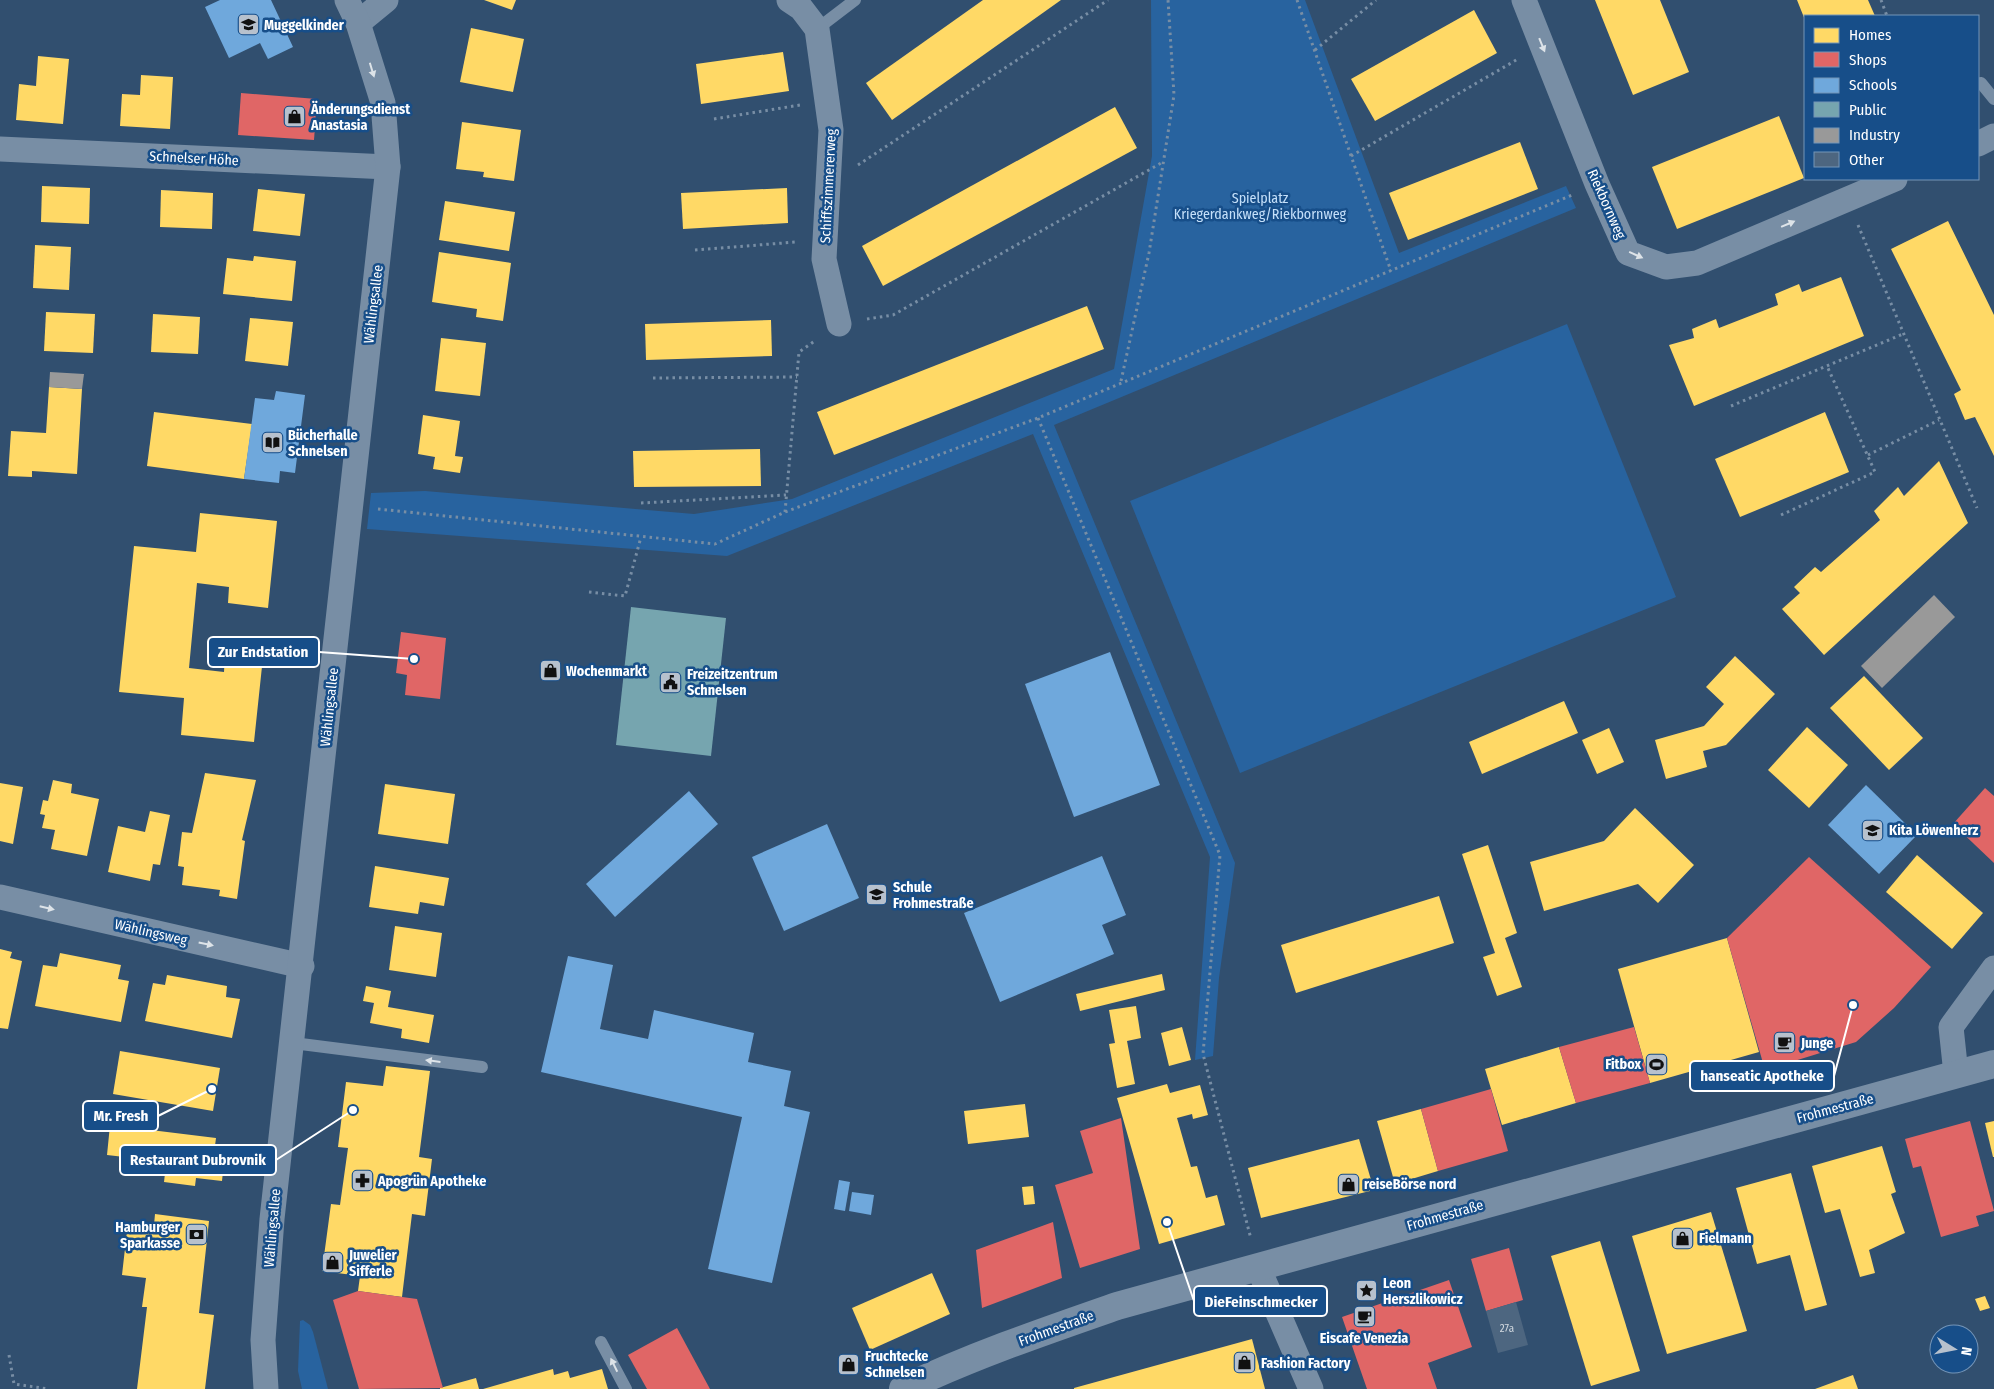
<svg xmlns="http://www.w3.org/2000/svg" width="1994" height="1389" viewBox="0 0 1994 1389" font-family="'Fira Sans Condensed',sans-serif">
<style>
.green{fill:#28639f}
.homes{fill:#ffd966}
.shops{fill:#e06666}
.schools{fill:#6fa8dc}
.public{fill:#76a5af}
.industry{fill:#999}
.building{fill:#4d6680}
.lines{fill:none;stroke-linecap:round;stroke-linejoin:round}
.path{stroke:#788ea5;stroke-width:3;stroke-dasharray:2.5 4;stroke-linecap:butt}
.service{stroke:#788ea5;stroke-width:12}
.minor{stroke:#788ea5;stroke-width:25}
.tertiary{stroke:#788ea5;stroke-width:28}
.oneway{fill:#dde3e8}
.labels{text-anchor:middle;stroke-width:5;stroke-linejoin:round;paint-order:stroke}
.number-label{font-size:11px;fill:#d2d9df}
.poi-label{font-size:14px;font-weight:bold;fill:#fff;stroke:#174e89;text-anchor:start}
.street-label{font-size:14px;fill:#fff;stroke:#174e89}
.park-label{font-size:14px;fill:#c5e0fa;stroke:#174e89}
.leader{fill:none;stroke:#fff;stroke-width:2}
.callout-dot{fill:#fff;stroke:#174e89;stroke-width:2}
.callout{fill:#174e89;stroke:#fff;stroke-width:2}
.callout-label{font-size:15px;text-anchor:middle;font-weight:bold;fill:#fff}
</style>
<rect width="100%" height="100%" fill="#314f6f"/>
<!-- green -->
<g class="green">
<polygon points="1151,0 1305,0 1399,253 1566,186 1576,208 1054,425 1235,863 1219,978 1213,1056 1195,1060 1210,857 1033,434 727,556 367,529 371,493 425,491 694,514 792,499 1114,369 1152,156"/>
<polygon points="1567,324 1676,597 1240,773 1130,501"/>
<polygon points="303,1320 310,1325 313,1332 328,1389 302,1389 298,1371 300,1321"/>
</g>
<!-- homes -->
<g class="homes">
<polygon points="484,0 516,0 512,10"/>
<polygon points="983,0 1061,0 892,120 866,83"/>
<polygon points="1595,0 1660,0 1689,72 1633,95"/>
<polygon points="1797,0 1868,0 1875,16 1805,16 1805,20"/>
<polygon points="1474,10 1497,53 1375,121 1351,79"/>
<polygon points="471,28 524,39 513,92 460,82"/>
<polygon points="783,52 789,91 701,104 696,64"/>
<polygon points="38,56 69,59 63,124 16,120 19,84 36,86"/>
<polygon points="141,75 173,77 170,129 120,126 122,94 140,95"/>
<polygon points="1115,107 1137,148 883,286 862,246"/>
<polygon points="1779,116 1804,178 1677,229 1652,167"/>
<polygon points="462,122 521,130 514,181 483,177 484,172 456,169"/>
<polygon points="1520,142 1538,189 1408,240 1389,193"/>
<polygon points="42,186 90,188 89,224 41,222"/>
<polygon points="787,188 788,223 683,229 681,193"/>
<polygon points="258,189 305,194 300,236 253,231"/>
<polygon points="161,190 213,193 212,229 160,227"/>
<polygon points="445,201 515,212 509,251 439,240"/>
<polygon points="1948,221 1994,315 1994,456 1975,417 1965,420 1954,394 1961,390 1891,249"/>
<polygon points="35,245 71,247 69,290 33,288"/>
<polygon points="439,252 511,263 503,321 476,317 477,309 432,302"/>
<polygon points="254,256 296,261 292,301 223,294 227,258 253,261"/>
<polygon points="1841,277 1864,336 1694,406 1669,345 1694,338 1692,329 1716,319 1719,328 1778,305 1775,294 1799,284 1802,292"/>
<polygon points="1087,306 1104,349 834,455 817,412"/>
<polygon points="46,312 95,314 93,353 44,351"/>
<polygon points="153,314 200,317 198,354 151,352"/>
<polygon points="250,318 293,322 288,366 245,361"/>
<polygon points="771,320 772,356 646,360 645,324"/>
<polygon points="441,338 486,343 480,396 435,391"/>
<polygon points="49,387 82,389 77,474 32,471 32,477 8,476 11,431 46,433"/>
<polygon points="154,412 252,424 244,479 147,466"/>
<polygon points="1825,412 1849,472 1740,517 1715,459"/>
<polygon points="423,415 460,421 455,456 463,457 460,473 433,469 435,457 418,454"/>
<polygon points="760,449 761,486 634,487 633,451"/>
<polygon points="1939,461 1968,523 1824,655 1782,609 1800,593 1794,587 1815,567 1821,572 1880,520 1874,511 1898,487 1904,496"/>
<polygon points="200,513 277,521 268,608 228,603 229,587 197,583 189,668 224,672 225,653 263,657 254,742 181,735 184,698 119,692 134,546 196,552"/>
<polygon points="1735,656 1775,694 1726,745 1703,751 1707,767 1666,779 1655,740 1704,726 1724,704 1706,687"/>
<polygon points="1864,676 1923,738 1889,770 1830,708"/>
<polygon points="1564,701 1578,733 1482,774 1469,742"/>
<polygon points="1807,727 1848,765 1809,808 1768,770"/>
<polygon points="1609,728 1624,762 1597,774 1582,740"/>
<polygon points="205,773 256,780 242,840 245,841 237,899 219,896 220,890 182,885 184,867 178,866 182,832 192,833"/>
<polygon points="53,780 72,784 71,793 99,799 87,856 51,849 55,830 42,828 45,815 40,814 43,800 48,801"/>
<polygon points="0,783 23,787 13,844 0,841"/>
<polygon points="385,784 455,794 448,844 378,834"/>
<polygon points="1635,808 1694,865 1658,903 1638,884 1544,911 1530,862 1604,841"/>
<polygon points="150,811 170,815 160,865 153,864 150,881 108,872 118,826 145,832"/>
<polygon points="1488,845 1517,933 1505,938 1522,987 1497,996 1483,957 1495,953 1462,854"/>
<polygon points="1917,855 1983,913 1952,949 1886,892"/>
<polygon points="375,866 449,878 444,906 420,902 418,914 369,907"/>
<polygon points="1439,896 1454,943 1296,993 1281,945"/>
<polygon points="395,926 442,933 436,977 389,970"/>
<polygon points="1727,938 1759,1052 1650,1083 1618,969"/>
<polygon points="0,949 12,952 10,958 22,961 8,1029 0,1028"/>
<polygon points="60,953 121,965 118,979 129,981 121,1022 35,1006 43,965 57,967"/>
<polygon points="1162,974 1165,990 1080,1011 1076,994"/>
<polygon points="167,975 227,986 226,997 240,999 232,1038 145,1021 153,983 165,985"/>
<polygon points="366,986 391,991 388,1007 434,1015 429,1043 401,1038 402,1029 370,1023 374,1003 363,1001"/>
<polygon points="1136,1006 1141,1038 1127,1041 1135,1084 1117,1088 1109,1044 1115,1043 1109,1010"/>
<polygon points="1182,1027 1191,1060 1169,1066 1161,1033"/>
<polygon points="1559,1047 1576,1103 1502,1125 1485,1069"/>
<polygon points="120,1051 220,1068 213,1111 113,1094"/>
<polygon points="386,1066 430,1071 419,1157 432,1159 425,1216 412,1214 402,1297 358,1291 360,1276 322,1271 331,1204 340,1205 348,1148 338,1147 346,1082 383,1086"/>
<polygon points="1167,1084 1170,1093 1200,1085 1208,1115 1193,1119 1192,1114 1177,1118 1191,1167 1197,1166 1206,1198 1217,1195 1225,1225 1159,1244 1117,1098"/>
<polygon points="1025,1104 1029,1137 968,1144 964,1111"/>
<polygon points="1421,1109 1438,1171 1395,1184 1377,1121"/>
<polygon points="1994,1121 1994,1157 1993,1157 1985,1123"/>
<polygon points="110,1125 216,1138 213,1161 224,1162 222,1181 196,1178 195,1186 164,1182 167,1156 143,1153 142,1159 107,1155"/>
<polygon points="1359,1139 1374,1190 1261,1218 1248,1168"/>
<polygon points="1882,1146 1896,1192 1891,1194 1905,1233 1869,1250 1875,1273 1860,1277 1840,1209 1825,1213 1812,1166"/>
<polygon points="1791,1173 1827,1305 1805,1311 1790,1255 1757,1264 1736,1188"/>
<polygon points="1033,1186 1035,1204 1024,1205 1022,1187"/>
<polygon points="1711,1212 1747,1331 1667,1354 1632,1236"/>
<polygon points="155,1214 209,1221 199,1313 214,1315 205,1389 137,1389 147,1307 142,1307 146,1278 122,1275 128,1222 154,1225"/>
<polygon points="1600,1241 1640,1371 1591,1386 1551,1256"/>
<polygon points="932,1273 950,1314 870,1350 852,1308"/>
<polygon points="1985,1296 1990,1308 1980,1311 1975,1299"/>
<polygon points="1252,1339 1265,1389 1074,1389 1074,1388"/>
<polygon points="553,1369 554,1375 568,1371 570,1378 602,1369 608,1389 483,1389"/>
<polygon points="1853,1375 1858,1389 1815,1389"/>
<polygon points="476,1378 479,1389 440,1389 440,1388"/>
</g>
<!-- shops -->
<g class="shops">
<polygon points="241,93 317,99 314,140 238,135"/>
<polygon points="401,632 446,638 440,699 405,695 407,675 396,673"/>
<polygon points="1985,788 1994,796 1994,863 1953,824"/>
<polygon points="1809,857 1931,967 1894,1008 1856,1042 1765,1070 1727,938"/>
<polygon points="1634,1027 1650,1083 1576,1103 1559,1047"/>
<polygon points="1491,1089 1508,1151 1438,1171 1421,1109"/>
<polygon points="1121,1118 1140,1249 1080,1268 1055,1185 1093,1173 1080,1131"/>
<polygon points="1970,1121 1994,1211 1976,1216 1979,1226 1941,1237 1921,1166 1913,1168 1905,1139"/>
<polygon points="1053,1222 1062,1278 982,1308 976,1250"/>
<polygon points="1509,1248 1523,1300 1486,1311 1471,1259"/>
<polygon points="1449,1280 1472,1347 1428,1363 1437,1389 1367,1389 1342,1317"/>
<polygon points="358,1291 417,1299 443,1388 359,1389 333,1300"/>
<polygon points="677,1328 710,1389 647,1389 628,1355"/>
</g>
<!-- schools -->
<g class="schools">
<polygon points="220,0 271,0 293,47 268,59 260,43 229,58 205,7"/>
<polygon points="276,391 305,395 295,473 280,471 279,483 244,479 255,398 274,400"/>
<polygon points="1110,652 1160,785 1074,817 1025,684"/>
<polygon points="1866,785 1917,835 1879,874 1828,825"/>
<polygon points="689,791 718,824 615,917 586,884"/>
<polygon points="827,824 859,898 784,931 752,857"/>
<polygon points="1102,856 1126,915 1102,925 1114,954 1000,1002 964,913"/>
<polygon points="568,956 613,965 600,1029 648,1039 654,1010 754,1033 748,1062 791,1071 784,1106 810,1112 772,1283 708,1269 742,1117 541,1072"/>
<polygon points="839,1180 850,1182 845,1211 834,1209"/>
<polygon points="852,1192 874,1195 871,1215 849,1211"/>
</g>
<!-- public -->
<polygon class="public" points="631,607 726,618 711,756 616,745"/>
<!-- industry -->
<g class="industry">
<polygon points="50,372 84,374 82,389 49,387"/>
<polygon points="1934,595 1955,617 1882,688 1861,666"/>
</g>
<!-- building -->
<polygon class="building" points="1516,1302 1528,1345 1498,1353 1486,1311"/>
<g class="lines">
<!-- path -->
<g class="path">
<polyline points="1297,0 1391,271"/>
<polyline points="1881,0 1887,16"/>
<polyline points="1315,50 1376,0"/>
<polyline points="714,119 800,105"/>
<polyline points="1351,156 1518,59"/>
<polyline points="858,165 1108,0"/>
<polyline points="1858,225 1977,508"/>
<polyline points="695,250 796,242"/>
<polyline points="867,319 893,315 1163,162"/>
<polyline points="653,378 797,377"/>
<polyline points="1121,381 1149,253 1174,95 1168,0"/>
<polyline points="1731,406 1903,334"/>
<polyline points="1038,418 1220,855 1203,1054 1251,1239"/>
<polyline points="1868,455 1939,420"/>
<polyline points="641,503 786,495"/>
<polyline points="378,509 715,544 785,512 1038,418 1572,195"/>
<polyline points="785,512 799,352 816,340"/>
<polyline points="1781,515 1875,472 1827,366"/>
<polyline points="589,592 625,596 641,537"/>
<polyline points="9,1355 14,1384 49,1389"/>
</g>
<!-- service -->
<g class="service">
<polyline points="817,29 855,0"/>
<polyline points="1981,83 1994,99"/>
<polyline points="293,1043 482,1067"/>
<polyline points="601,1342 626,1389"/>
</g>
<!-- minor -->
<g class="minor">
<polyline points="789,0 801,8 817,29 831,130 824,259 839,324"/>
<polyline points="1524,0 1597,184 1628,253 1666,267 1697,263 1895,179"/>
<polyline points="358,23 386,0"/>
<polyline points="1978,144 1994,136"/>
<polyline points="0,149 388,167"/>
<polyline points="0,897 302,966"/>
<polyline points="1956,1074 1951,1027 1994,968"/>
<polyline points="1258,1267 1311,1389"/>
<polyline points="266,1389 263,1340 272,1219 388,167 383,103 358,23 347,0"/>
</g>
<!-- tertiary -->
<path class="tertiary" d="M903 1389C972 1356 1045 1331 1117 1306L1994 1064"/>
</g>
<!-- one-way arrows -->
<defs><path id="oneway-solid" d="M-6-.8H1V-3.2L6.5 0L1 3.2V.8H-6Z" transform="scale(1.25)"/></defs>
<g class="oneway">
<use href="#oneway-solid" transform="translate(1542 45) rotate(68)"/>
<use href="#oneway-solid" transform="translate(372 70) rotate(73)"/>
<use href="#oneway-solid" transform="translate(1788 224) rotate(-23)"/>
<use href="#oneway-solid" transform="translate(1636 255) rotate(24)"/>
<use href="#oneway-solid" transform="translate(47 908) rotate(13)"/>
<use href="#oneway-solid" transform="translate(206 944) rotate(12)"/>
<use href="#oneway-solid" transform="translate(433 1061) rotate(-173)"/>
<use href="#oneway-solid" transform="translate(614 1365) rotate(-116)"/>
</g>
<!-- icons -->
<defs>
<symbol id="school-square" viewBox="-11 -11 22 22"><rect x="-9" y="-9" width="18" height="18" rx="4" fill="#b7c1cd" stroke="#174e89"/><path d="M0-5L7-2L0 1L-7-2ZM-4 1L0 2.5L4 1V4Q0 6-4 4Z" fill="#111"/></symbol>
<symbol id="shop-square" viewBox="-11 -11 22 22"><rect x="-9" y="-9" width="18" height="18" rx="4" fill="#b7c1cd" stroke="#174e89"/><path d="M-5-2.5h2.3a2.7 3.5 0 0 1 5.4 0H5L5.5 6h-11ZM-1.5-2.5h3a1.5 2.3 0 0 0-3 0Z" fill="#111"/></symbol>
<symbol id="library-square" viewBox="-11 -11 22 22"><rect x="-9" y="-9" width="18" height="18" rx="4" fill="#b7c1cd" stroke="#174e89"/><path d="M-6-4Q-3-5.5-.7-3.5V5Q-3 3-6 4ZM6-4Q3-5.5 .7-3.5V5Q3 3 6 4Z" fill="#111"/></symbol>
<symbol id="civic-square" viewBox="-11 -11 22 22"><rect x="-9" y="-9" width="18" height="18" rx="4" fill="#b7c1cd" stroke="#174e89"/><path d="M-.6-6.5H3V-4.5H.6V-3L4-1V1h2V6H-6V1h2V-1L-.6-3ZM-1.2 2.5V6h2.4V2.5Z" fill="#111"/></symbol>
<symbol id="cafe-square" viewBox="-11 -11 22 22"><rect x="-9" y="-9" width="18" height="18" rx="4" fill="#b7c1cd" stroke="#174e89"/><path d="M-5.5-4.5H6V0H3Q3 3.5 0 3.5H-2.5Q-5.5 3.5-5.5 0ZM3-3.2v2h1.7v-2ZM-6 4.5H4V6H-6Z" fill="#111"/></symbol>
<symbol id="stadium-square" viewBox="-11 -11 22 22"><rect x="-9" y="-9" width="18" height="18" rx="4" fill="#b7c1cd" stroke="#174e89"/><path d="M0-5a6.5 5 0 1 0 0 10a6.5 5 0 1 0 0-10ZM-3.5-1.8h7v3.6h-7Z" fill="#111"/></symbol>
<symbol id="pharmacy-square" viewBox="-11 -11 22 22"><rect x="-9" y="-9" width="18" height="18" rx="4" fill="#b7c1cd" stroke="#174e89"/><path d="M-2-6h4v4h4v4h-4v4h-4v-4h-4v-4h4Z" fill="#111"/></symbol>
<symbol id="bank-square" viewBox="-11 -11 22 22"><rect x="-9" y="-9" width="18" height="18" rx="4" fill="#b7c1cd" stroke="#174e89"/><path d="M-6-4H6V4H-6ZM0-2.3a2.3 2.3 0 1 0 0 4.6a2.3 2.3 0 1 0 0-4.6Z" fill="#111"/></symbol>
<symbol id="sight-square" viewBox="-11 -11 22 22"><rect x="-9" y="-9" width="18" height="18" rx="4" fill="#b7c1cd" stroke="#174e89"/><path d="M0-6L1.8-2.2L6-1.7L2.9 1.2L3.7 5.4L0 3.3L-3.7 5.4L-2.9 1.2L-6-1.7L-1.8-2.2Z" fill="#111"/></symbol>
</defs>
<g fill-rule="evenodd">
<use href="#school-square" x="236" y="12" width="25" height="25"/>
<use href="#shop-square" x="282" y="104" width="25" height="25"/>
<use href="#library-square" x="260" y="430" width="25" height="25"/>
<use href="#shop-square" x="538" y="658" width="25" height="25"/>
<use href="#civic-square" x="658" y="670" width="25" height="25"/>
<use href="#school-square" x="1860" y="818" width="25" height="25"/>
<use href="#school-square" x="864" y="882" width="25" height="25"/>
<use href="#cafe-square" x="1772" y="1030" width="25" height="25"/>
<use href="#stadium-square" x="1644" y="1052" width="25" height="25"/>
<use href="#pharmacy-square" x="350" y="1168" width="25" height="25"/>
<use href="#shop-square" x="1336" y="1172" width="25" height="25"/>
<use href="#bank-square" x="184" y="1222" width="25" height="25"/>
<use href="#shop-square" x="1670" y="1226" width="25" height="25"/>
<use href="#shop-square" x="320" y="1250" width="25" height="25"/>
<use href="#sight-square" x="1354" y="1278" width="25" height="25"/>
<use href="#cafe-square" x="1352" y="1304" width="25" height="25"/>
<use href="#shop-square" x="1232" y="1350" width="25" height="25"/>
<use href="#shop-square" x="836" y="1352" width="25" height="25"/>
</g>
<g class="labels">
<!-- number labels -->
<g class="number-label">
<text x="1507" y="1332">27a</text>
</g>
<!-- poi labels -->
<g class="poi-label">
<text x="264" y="30">Muggelkinder</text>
<text x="311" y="114">Änderungsdienst<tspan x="311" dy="16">Anastasia</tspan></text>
<text x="288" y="440">Bücherhalle<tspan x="288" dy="16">Schnelsen</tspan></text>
<text x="566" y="676">Wochenmarkt</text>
<text x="687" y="679">Freizeitzentrum<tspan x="687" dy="16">Schnelsen</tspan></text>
<text x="1889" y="835">Kita Löwenherz</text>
<text x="893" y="892">Schule<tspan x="893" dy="16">Frohmestraße</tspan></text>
<text x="1801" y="1048">Junge</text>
<text x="1641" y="1069" text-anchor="end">Fitbox</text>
<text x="378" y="1186">Apogrün Apotheke</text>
<text x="1364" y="1189">reiseBörse nord</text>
<text x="180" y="1232" text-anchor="end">Hamburger<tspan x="180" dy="16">Sparkasse</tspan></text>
<text x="1699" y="1243">Fielmann</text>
<text x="349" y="1260">Juwelier<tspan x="349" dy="16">Sifferle</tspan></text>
<text x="1383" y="1288">Leon<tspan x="1383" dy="16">Herszlikowicz</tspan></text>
<text x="1364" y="1343" text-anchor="middle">Eiscafe Venezia</text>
<text x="865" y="1361">Fruchtecke<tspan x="865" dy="16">Schnelsen</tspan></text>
<text x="1261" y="1368">Fashion Factory</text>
</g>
<!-- street labels -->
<g class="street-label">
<text transform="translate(194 158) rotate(3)" y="5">Schnelser Höhe</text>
<text transform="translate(828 186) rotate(-87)" y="5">Schiffszimmererweg</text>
<text transform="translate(1607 204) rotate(66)" y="5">Riekbornweg</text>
<text transform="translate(373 304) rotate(-83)" y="5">Wählingsallee</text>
<text transform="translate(329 707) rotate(-84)" y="5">Wählingsallee</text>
<text transform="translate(151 932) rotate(13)" y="5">Wählingsweg</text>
<text transform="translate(1835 1108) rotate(-15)" y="5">Frohmestraße</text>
<text transform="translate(1445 1215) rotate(-16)" y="5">Frohmestraße</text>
<text transform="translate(272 1228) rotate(-85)" y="5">Wählingsallee</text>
<text transform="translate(1056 1328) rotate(-20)" y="5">Frohmestraße</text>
</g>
<!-- park labels -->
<g class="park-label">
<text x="1260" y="203">Spielplatz<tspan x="1260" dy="16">Kriegerdankweg/Riekbornweg</tspan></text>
</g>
</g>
<!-- callouts -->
<path class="leader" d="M414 659L319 652M1853 1005L1834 1076M212 1089L158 1116M353 1110L276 1160M1167 1222L1194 1301"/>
<g class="callout-dot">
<circle cx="414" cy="659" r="5"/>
<circle cx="1853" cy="1005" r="5"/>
<circle cx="212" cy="1089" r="5"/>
<circle cx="353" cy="1110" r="5"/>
<circle cx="1167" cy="1222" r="5"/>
</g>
<g class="callout">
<rect x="208" y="637" width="111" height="30" rx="5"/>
<rect x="1690" y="1061" width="144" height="30" rx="5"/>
<rect x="83" y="1101" width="75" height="30" rx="5"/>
<rect x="120" y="1145" width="156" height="30" rx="5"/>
<rect x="1194" y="1286" width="133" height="30" rx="5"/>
</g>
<g class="callout-label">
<text x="263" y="657">Zur Endstation</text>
<text x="1762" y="1081">hanseatic Apotheke</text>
<text x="121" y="1121">Mr. Fresh</text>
<text x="198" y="1165">Restaurant Dubrovnik</text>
<text x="1261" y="1307">DieFeinschmecker</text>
</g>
<!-- legend -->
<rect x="1804" y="15" width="175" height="165" fill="#174e89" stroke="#7495b8"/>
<rect x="1814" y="28" width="25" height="15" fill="#ffd966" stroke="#7495b8"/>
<text x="1849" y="40" font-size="15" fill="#ffffff">Homes</text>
<rect x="1814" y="52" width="25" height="15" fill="#e06666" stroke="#7495b8"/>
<text x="1849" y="65" font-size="15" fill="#ffffff">Shops</text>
<rect x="1814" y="78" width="25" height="15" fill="#6fa8dc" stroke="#7495b8"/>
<text x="1849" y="90" font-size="15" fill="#ffffff">Schools</text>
<rect x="1814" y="102" width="25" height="15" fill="#76a5af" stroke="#7495b8"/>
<text x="1849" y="115" font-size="15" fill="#ffffff">Public</text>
<rect x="1814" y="128" width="25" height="15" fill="#999999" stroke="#7495b8"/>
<text x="1849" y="140" font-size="15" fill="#ffffff">Industry</text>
<rect x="1814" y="152" width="25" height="15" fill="#4d6680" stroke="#7495b8"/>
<text x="1849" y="165" font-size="15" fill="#ffffff">Other</text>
<!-- north arrow -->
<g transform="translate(1954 1349) rotate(100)"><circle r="24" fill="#174e89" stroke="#7495b8"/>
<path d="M0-4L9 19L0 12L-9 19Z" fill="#b7c1cd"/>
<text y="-8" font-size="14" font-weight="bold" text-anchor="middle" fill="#ffffff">N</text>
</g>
</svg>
